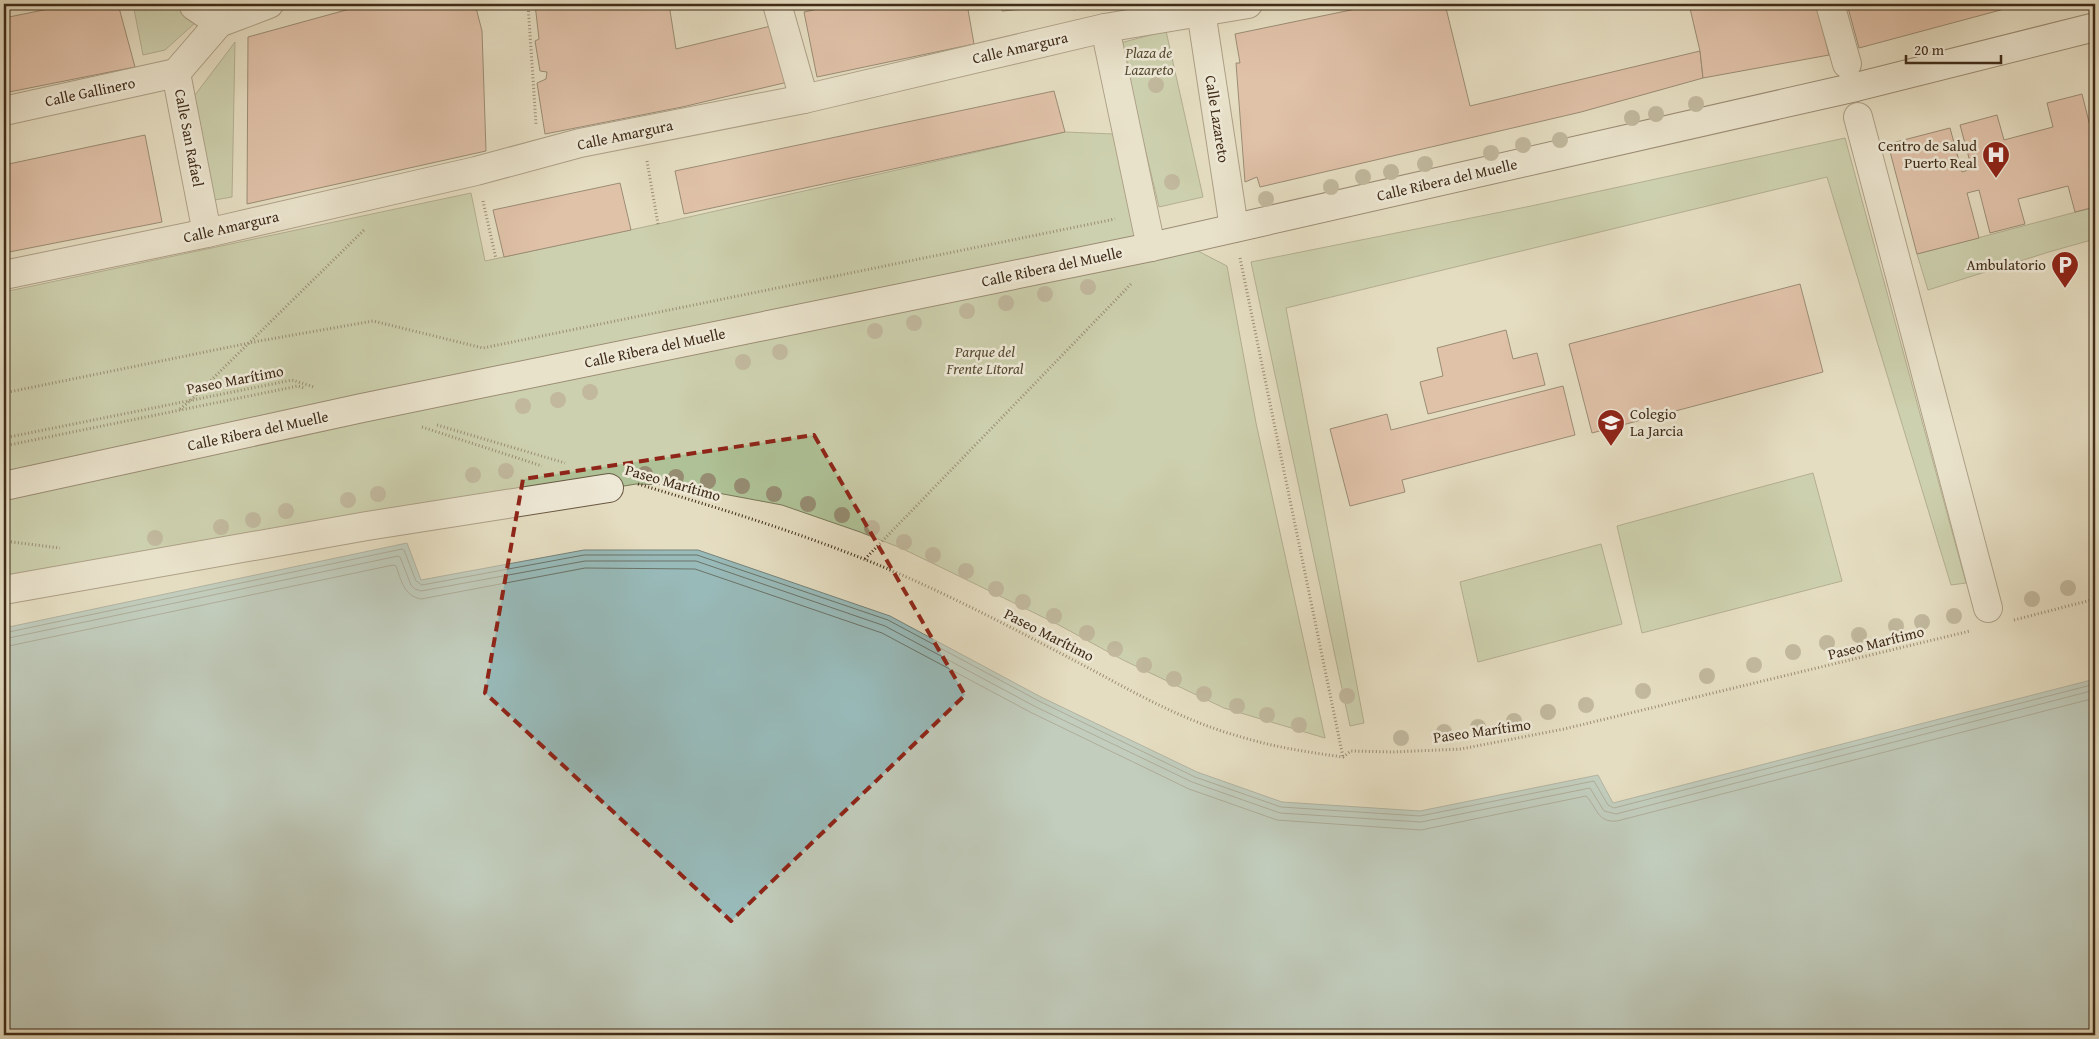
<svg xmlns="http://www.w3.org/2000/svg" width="2099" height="1039" viewBox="0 0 2099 1039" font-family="'Gentium Book Plus',serif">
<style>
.green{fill:#afc297;stroke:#787758}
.water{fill:#98bab9;stroke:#758179}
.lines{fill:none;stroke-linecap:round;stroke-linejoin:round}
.shore{stroke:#6c7368;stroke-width:1}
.building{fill:#daa38c;stroke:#402c18}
.street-casing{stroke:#695842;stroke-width:30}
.secondary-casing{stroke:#402c18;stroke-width:30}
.path{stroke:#402c18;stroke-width:3;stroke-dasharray:1 2.5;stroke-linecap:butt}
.street{stroke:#eee9d7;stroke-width:28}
.secondary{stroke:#eee9d7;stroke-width:28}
.tree{fill:#968c72}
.marked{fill:none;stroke:#8f2418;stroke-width:4;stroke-dasharray:10 6;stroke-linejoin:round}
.labels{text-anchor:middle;stroke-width:5;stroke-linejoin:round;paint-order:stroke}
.street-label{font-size:15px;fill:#402c18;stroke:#eee9d7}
.park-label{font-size:15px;font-style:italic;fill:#564a31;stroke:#eee9d7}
.poi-label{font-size:15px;fill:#402c18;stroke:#eee9d7;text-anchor:end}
</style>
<rect width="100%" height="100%" fill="#e5ddc1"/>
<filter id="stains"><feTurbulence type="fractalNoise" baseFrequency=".004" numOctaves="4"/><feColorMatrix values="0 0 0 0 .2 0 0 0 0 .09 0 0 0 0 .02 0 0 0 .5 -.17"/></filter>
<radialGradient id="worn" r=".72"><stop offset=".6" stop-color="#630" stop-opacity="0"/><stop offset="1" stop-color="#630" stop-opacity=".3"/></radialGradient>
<!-- green -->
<g class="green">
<polygon points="133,4 216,4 165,50 143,55"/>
<polygon points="1166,31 1203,197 1159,207 1120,43"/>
<polygon points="235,42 232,197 209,201 189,103"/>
<polygon points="1065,132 1113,134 1134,218 1227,266 1256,423 1325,738 1224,708 1123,660 1059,625 963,578 901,548 860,532 782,505 675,485 636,484 4,590 4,292 471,193 485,261 658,224"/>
<polygon points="1845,138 1966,583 1951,585 1827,177 1286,308 1364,723 1350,726 1251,262 1531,206"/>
<polygon points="2095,207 2095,239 2052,251 1928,290 1917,254"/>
<polygon points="1813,473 1842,581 1642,633 1617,526"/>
<polygon points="1601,544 1622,624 1478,662 1460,582"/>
</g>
<!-- water -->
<polygon class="water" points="407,543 421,580 584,550 698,550 890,616 1041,697 1197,772 1282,802 1420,811 1598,775 1613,803 2095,679 2095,1035 4,1035 4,628"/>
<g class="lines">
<!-- shore -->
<g class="shore">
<polyline points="4,633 402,549 404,550 416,581 422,585 584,555 697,555 888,620 1039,701 1195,777 1281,807 1420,816 1594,781 1608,805 1614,808 2095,684"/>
<polyline points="4,639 398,556 400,557 411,585 415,589 421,591 585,561 696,561 885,626 1036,707 1192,782 1280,813 1421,822 1590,788 1604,811 1616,814 2095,690"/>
<path d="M4 647 393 565 396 566C401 580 404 596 421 599L585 568 695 569 882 633 1032 713 1189 789 1277 820 1421 830 1586 796C1597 807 1597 823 1617 821L2095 698"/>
</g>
</g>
<!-- building -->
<g class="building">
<polygon points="73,4 118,4 135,67 4,93 4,18"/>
<polygon points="368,4 475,4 482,31 486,151 247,204 248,37"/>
<polygon points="535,4 669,4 676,49 775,25 788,82 682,107 545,134 537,83 546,79 547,72 540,71 535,41 539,39"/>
<polygon points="840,4 967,4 974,44 817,77 804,12"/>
<polygon points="1001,4 1046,4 1047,7 1002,11"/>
<polygon points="1071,4 1109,4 1073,10"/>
<polygon points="1380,4 1445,4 1470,106 1700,51 1703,78 1581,112 1260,187 1257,177 1245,182 1236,63 1240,63 1235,34"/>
<polygon points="1689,4 1816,4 1829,55 1703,78 1700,51"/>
<polygon points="1847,4 2023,4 1859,48"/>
<polygon points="1054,91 1065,132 684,214 675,171"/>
<polygon points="2082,94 2093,138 2095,138 2095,207 2075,212 2068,186 2018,199 2025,224 1990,233 1979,190 1967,193 1979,238 1917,254 1888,144 1950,128 1962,172 1972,169 1960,125 1997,115 2004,140 2053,127 2047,103"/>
<polygon points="145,135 162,222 4,253 4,165"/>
<polygon points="620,183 631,230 504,257 493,210"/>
<polygon points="1800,284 1823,372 1592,433 1569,344"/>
<polygon points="1506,330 1513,359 1537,353 1545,385 1428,414 1420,382 1443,376 1437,348"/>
<polygon points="1563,386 1575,435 1402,480 1405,492 1350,506 1330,429 1387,414 1391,430"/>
</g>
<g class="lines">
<defs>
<g id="street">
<polyline points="777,4 804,99"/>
<polyline points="1830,4 1847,64"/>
<polyline points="194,6 219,23"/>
<polyline points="1201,11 1234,228"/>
<polyline points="1105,28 1151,247"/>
<polyline points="176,73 207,233"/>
<polyline points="176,73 219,23 269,4"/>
<polyline points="4,111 176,73"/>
<polyline points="1858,117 1988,608"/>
<polyline points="4,275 207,233 476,171 580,143 804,99 1105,28 1248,4"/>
<polyline points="4,590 367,526 609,488"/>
</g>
<polyline id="secondary" points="4,486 362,408 1151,247 1856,87 2095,27"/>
</defs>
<!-- street casing -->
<use href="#street" class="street-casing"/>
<!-- secondary casing -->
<use href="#secondary" class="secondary-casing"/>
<!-- path -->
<g class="path">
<polyline points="528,4 536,124"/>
<polyline points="647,161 658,224"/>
<polyline points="483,201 496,259"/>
<polyline points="1240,258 1343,757"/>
<polyline points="4,393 259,341 373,321 483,348 1115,219"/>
<polyline points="180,409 191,400 365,229"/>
<polyline points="437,425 565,463"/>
<polyline points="422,427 542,466"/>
<polyline points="4,438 292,380 314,387"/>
<polyline points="4,446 298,386 304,388"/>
<path d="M638 484C735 513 831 542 922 584 981 611 1039 642 1096 672 1142 697 1188 722 1238 736 1273 747 1307 752 1343 757L1351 751 1393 752 1461 749 1564 729 1970 631"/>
<polyline points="4,541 60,548"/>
<polyline points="865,559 1132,283"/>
<polyline points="2014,620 2095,599"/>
</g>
<!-- street -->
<use href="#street" class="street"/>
<!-- secondary -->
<use href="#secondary" class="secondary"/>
</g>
<!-- trees -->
<g class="tree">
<circle cx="1156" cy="85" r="8"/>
<circle cx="1696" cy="104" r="8"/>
<circle cx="1656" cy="114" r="8"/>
<circle cx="1632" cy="118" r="8"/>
<circle cx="1560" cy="140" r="8"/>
<circle cx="1523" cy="145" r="8"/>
<circle cx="1491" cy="153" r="8"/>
<circle cx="1425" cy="164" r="8"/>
<circle cx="1391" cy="172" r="8"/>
<circle cx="1363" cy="177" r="8"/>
<circle cx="1172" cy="182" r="8"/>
<circle cx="1331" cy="187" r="8"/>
<circle cx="1266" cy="199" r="8"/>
<circle cx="1088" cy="287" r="8"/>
<circle cx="1045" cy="294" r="8"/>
<circle cx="1006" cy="303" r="8"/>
<circle cx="967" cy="311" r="8"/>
<circle cx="914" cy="323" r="8"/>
<circle cx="875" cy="331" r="8"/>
<circle cx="780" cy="352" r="8"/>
<circle cx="743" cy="362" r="8"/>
<circle cx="590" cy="392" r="8"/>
<circle cx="558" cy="400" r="8"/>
<circle cx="523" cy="406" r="8"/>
<circle cx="506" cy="471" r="8"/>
<circle cx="645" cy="474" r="8"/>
<circle cx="473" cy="475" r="8"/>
<circle cx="676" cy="477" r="8"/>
<circle cx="708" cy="481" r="8"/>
<circle cx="742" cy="486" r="8"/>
<circle cx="378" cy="494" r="8"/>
<circle cx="774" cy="494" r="8"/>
<circle cx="348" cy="500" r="8"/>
<circle cx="808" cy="504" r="8"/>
<circle cx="286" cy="511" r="8"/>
<circle cx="842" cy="515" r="8"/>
<circle cx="253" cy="520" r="8"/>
<circle cx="221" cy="527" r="8"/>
<circle cx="872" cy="528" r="8"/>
<circle cx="155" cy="538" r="8"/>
<circle cx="904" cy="542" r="8"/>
<circle cx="933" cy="555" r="8"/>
<circle cx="966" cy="571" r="8"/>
<circle cx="2068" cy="588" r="8"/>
<circle cx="996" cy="589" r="8"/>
<circle cx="2032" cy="599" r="8"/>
<circle cx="1023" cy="602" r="8"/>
<circle cx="1054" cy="616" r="8"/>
<circle cx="1954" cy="616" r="8"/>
<circle cx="1922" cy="622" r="8"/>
<circle cx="1896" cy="626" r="8"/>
<circle cx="1087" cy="633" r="8"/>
<circle cx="1859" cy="635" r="8"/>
<circle cx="1827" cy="643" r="8"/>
<circle cx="1115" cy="649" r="8"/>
<circle cx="1793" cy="652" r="8"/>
<circle cx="1144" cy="665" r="8"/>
<circle cx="1754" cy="665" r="8"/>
<circle cx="1707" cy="676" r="8"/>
<circle cx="1174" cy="679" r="8"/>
<circle cx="1643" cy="691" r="8"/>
<circle cx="1204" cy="694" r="8"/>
<circle cx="1347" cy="696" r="8"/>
<circle cx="1586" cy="705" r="8"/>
<circle cx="1237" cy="706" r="8"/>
<circle cx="1548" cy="712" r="8"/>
<circle cx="1267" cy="715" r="8"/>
<circle cx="1514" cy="721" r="8"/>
<circle cx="1299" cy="725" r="8"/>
<circle cx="1478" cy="727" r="8"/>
<circle cx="1444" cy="732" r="8"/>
<circle cx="1401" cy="738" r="8"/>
</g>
<!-- marked area -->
<path d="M0 0H2099V1039H0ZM814 435 965 695 731 921 485 693 523 479Z" fill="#e5ddc1" fill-opacity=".55" fill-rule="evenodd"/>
<path class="marked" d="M814 435 965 695 731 921 485 693 523 479Z"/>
<!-- icons -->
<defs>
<symbol id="hospital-pin" viewBox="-11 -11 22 30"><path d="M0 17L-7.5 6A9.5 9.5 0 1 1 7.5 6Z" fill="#8f2418" stroke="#eee9d7"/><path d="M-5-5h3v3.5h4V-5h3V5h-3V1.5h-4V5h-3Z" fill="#fff"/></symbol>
<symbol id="parking-pin" viewBox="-11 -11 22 30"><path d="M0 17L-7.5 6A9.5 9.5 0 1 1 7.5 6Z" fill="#8f2418" stroke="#eee9d7"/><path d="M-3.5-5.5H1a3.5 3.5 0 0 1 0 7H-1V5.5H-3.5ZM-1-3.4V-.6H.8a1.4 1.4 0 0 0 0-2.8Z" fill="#fff"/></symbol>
<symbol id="school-pin" viewBox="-11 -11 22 30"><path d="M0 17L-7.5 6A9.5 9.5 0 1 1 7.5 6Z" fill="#8f2418" stroke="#eee9d7"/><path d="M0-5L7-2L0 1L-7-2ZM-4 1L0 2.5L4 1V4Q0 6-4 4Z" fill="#fff"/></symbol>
</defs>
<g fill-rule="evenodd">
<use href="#hospital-pin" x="1980" y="139" width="32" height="43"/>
<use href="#parking-pin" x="2049" y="249" width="32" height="43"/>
<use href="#school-pin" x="1595" y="407" width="32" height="43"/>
</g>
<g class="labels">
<!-- street labels -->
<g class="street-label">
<text transform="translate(1020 48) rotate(-13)" y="5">Calle Amargura</text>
<text transform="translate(90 92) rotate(-12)" y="5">Calle Gallinero</text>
<text transform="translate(1217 119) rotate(81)" y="5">Calle Lazareto</text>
<text transform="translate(625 135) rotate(-12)" y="5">Calle Amargura</text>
<text transform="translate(189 138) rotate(79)" y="5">Calle San Rafael</text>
<text transform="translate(1447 180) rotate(-13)" y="5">Calle Ribera del Muelle</text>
<text transform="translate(231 227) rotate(-13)" y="5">Calle Amargura</text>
<text transform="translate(1052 267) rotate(-12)" y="5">Calle Ribera del Muelle</text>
<text transform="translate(655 348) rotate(-12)" y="5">Calle Ribera del Muelle</text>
<text transform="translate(235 380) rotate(-11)" y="5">Paseo Marítimo</text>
<text transform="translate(258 431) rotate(-12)" y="5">Calle Ribera del Muelle</text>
<text transform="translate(673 483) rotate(16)" y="5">Paseo Marítimo</text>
<text transform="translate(1049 635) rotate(27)" y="5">Paseo Marítimo</text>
<text transform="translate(1876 643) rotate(-14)" y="5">Paseo Marítimo</text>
<text transform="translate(1482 731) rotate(-8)" y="5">Paseo Marítimo</text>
</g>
<!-- park labels -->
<g class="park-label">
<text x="1149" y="58">Plaza de<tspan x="1149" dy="17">Lazareto</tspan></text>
<text x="985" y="357">Parque del<tspan x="985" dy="17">Frente Litoral</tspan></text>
</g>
<!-- poi labels -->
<g class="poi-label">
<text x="1977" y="151">Centro de Salud<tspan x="1977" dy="17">Puerto Real</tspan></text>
<text x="2046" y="270">Ambulatorio</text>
<text x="1630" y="419" text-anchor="start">Colegio<tspan x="1630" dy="17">La Jarcia</tspan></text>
</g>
</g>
<!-- margin -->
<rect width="2099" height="1039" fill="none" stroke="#e5ddc1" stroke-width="20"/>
<rect x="5" y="5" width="2089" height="1029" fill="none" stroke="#402c18" stroke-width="2.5"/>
<rect x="10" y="10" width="2079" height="1019" fill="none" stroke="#402c18"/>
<!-- scale -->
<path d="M1906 55v8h95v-8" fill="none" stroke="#402c18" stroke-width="2.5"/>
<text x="1914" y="55" font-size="15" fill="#402c18" stroke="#eee9d7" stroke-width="4" paint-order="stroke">20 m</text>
<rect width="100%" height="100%" filter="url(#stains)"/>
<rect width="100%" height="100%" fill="url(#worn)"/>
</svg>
